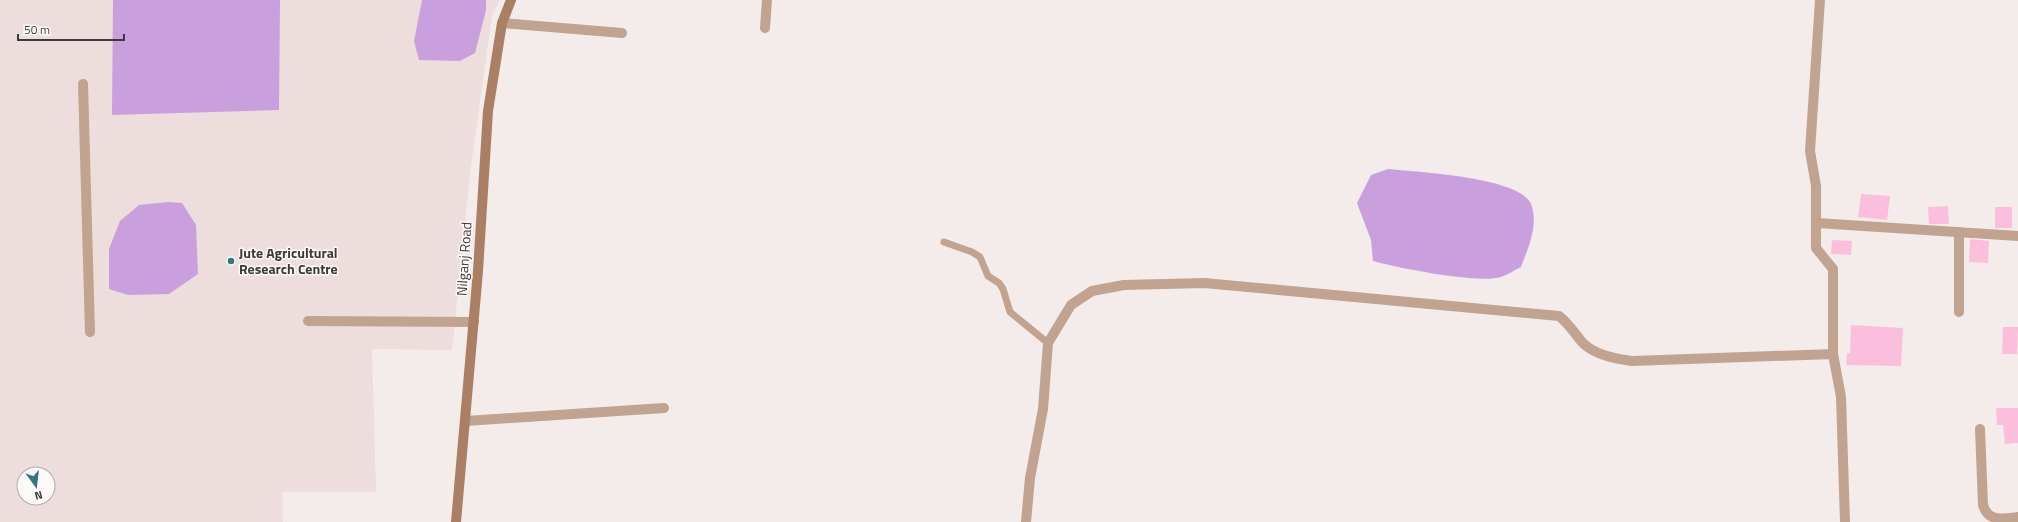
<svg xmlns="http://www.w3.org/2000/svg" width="2018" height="522" viewBox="0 0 2018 522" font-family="'Titillium Web',sans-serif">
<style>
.built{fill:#eddddc;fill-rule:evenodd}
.water{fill:#ca9fdd}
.building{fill:#fbbedc}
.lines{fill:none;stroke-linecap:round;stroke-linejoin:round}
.lane{stroke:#c1a390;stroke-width:7}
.street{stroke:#c1a390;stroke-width:10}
.secondary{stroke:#aa7f63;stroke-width:10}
.poi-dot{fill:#317585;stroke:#fefaf9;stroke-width:1.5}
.labels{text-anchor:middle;stroke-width:3;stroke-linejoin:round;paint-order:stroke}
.poi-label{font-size:14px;font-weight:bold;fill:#3c3939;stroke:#fefaf9;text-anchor:start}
.street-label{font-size:14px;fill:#3c3939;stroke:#fefaf9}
</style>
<rect width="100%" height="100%" fill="#f3eceb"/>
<!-- built -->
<path class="built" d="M0 0H500L492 16 470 174 452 350 372 349 376 492H282L283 522H0ZM24 474H48V498H24Z"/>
<!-- water -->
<g class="water">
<polygon points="113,0 280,0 279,110 112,115"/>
<polygon points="422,0 486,0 486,10 475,53 460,61 419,60 414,41"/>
<path d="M1388 169C1417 172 1520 177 1531 204 1539 225 1528 248 1521 267 1514 270 1508 275 1501 277 1479 284 1398 268 1373 261L1371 240 1357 203 1371 175Z"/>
<polygon points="168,202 182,203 196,225 198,274 169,294 128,295 109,289 109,249 120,221 139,205"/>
</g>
<!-- building -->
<g class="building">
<polygon points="1861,194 1890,196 1887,220 1858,217"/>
<polygon points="1948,206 1949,224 1929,224 1928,207"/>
<rect x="1995" y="207" width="17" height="21"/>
<polygon points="1970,239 1989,241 1988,263 1969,262"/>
<polygon points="1832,240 1852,241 1851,255 1831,254"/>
<polygon points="1851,325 1903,328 1901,366 1846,365 1847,353 1850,353"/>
<polygon points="2003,327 2018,327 2017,354 2002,354"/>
<polygon points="1996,408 2018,408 2018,443 2005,444 2003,425 1997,425"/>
</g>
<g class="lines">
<!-- lane -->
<polyline class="lane" points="944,242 972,252 980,257 988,276 999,283 1003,289 1010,312 1048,343"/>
<!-- street -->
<g class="street">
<polyline points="1820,0 1810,151 1816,186 1816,248 1833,269 1833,354 1841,397 1845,522"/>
<polyline points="502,23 622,33"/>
<polyline points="765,28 767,0"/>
<polyline points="83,84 90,332"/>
<polyline points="1817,223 2018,236"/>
<polyline points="1959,312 1959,232"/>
<polyline points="308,321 474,322"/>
<polyline points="466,421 664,408"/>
<path d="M1980 429 1983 505C1988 522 2002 519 2018 517"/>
<path d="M1026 522 1030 478 1043 409 1048 343 1071 305 1092 291 1124 285 1204 283 1559 316C1568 323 1574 332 1581 341 1593 355 1615 359 1632 361L1833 354"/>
</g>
<!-- secondary -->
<polyline class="secondary" points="456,522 478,271 488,111 502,23 511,0"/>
</g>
<!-- markers -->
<circle class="poi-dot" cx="231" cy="261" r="4"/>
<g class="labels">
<!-- poi labels -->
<g class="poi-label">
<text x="239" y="258">Jute Agricultural<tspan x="239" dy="16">Research Centre</tspan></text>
</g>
<!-- street labels -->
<g class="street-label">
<text transform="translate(464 259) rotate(-86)" y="5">Nilganj Road</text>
</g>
</g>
<!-- north arrow -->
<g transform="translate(36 486) rotate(165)"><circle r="19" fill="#fefaf9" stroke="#b0adac"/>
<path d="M0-3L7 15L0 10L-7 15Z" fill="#317585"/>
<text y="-6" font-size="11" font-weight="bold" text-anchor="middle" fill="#3c3939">N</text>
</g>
<!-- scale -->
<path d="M18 34v6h106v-6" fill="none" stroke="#3c3939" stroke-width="2"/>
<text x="24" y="34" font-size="12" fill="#3c3939" stroke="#fefaf9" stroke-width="3" paint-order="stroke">50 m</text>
</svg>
